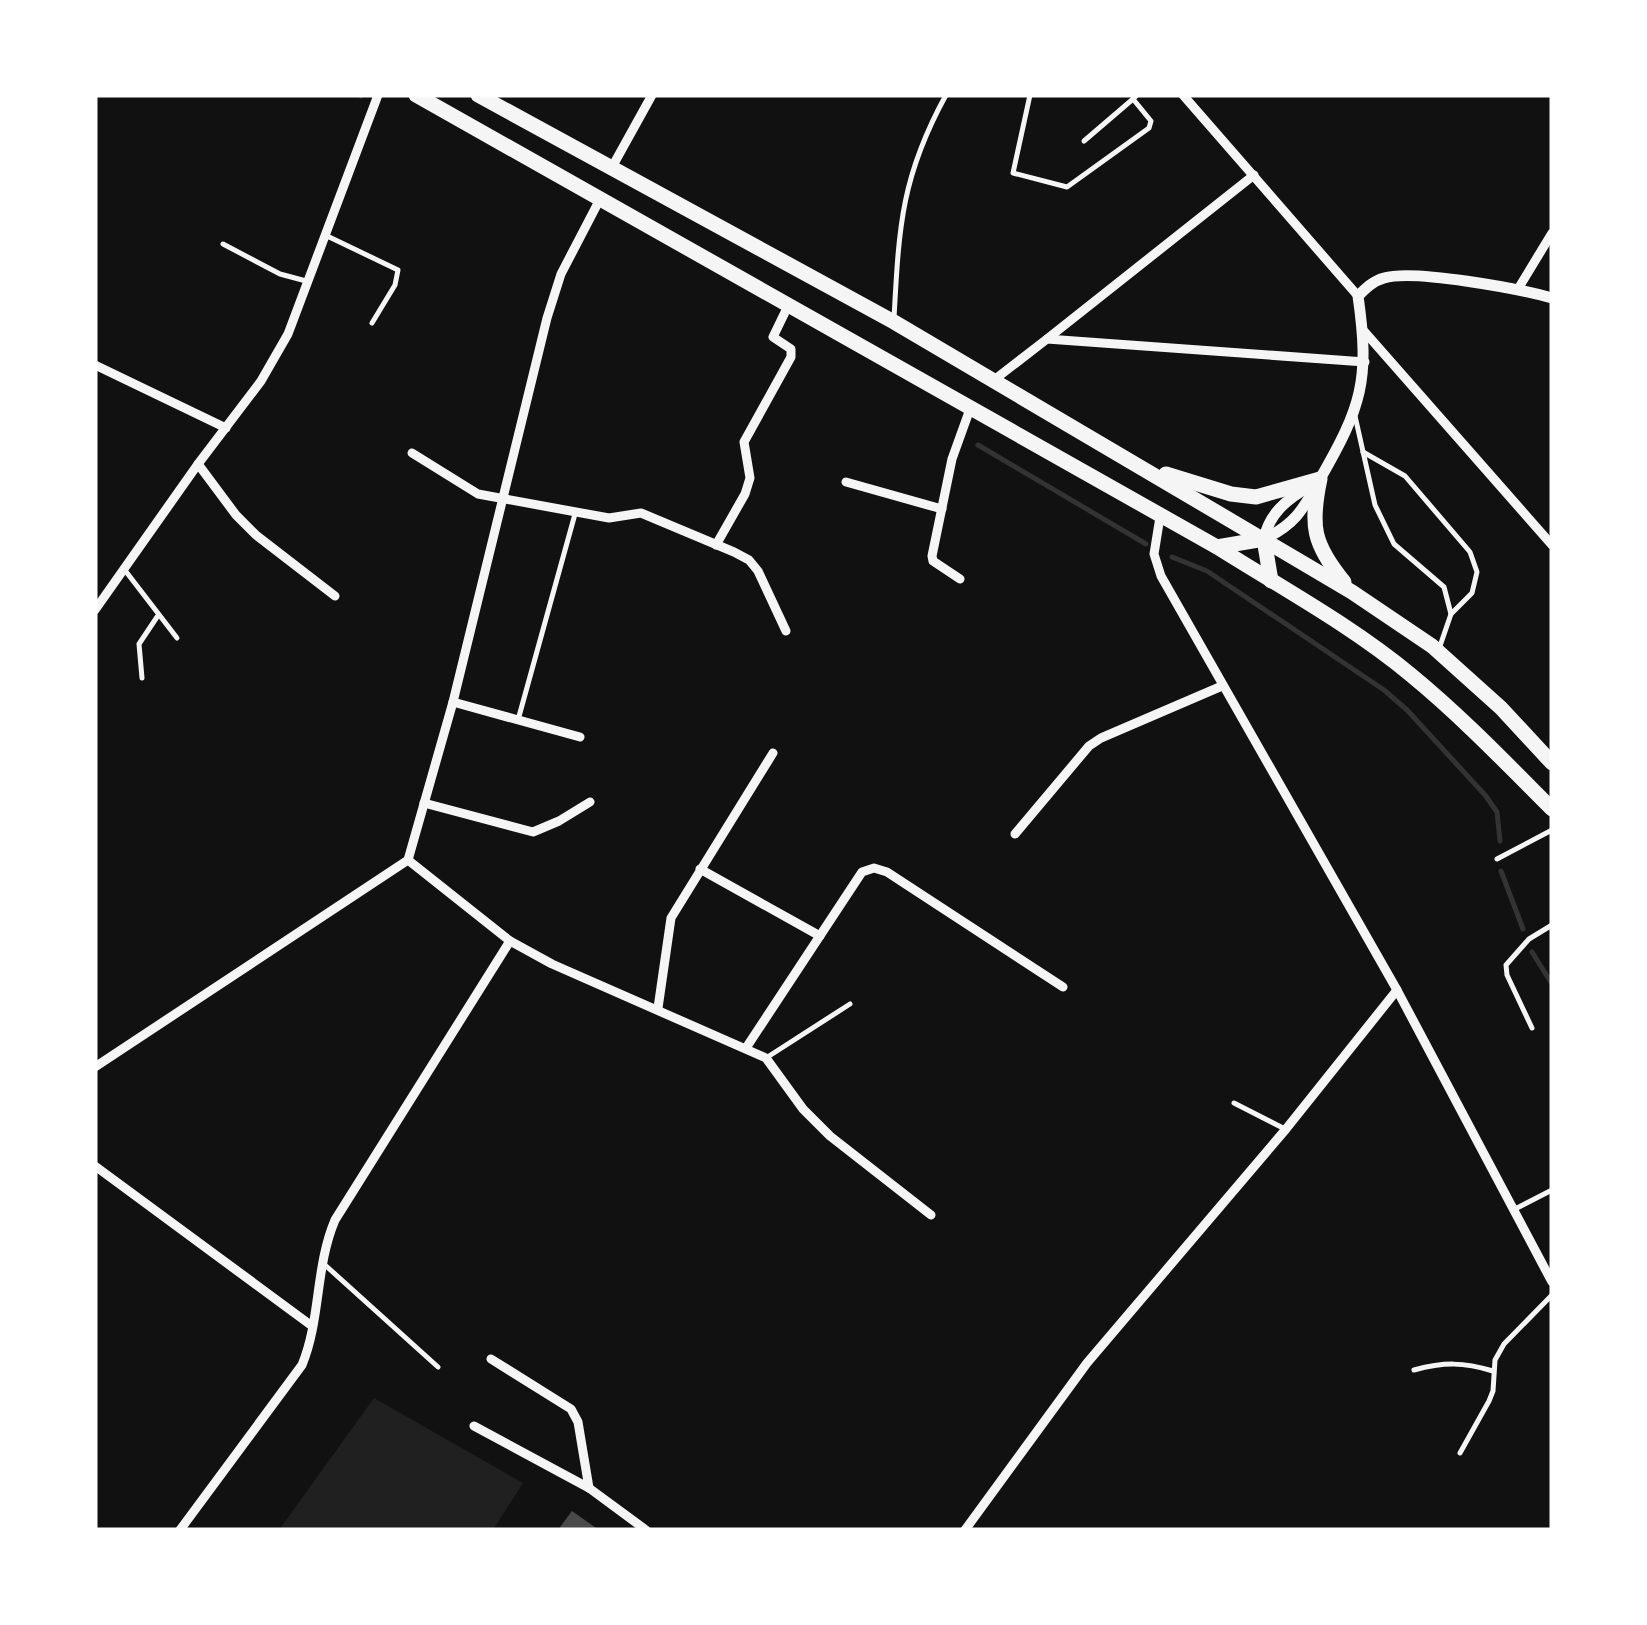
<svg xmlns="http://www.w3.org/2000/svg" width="1647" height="1625" viewBox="0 0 1647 1625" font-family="Quicksand,sans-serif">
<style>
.green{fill:#202020}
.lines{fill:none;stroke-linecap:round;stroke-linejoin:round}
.stream{stroke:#333;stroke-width:5}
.building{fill:#4a4a4a}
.service{stroke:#f5f5f5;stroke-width:5}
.minor{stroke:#f5f5f5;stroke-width:9}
.tertiary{stroke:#f5f5f5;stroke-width:11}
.trunk{stroke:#f5f5f5;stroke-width:15}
</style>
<rect width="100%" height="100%" fill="#111"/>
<!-- green -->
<polygon class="green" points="374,1398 523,1483 493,1530 279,1530"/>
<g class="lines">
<!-- stream -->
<g class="stream">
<polyline points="360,95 361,96"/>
<polyline points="978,445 1146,544"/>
<polyline points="1172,557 1207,571 1384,690 1407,710 1485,795 1497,812 1500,841"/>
<polyline points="1501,871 1523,929"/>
<polyline points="1532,952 1552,984"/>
</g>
</g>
<!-- building -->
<polygon class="building" points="572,1511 599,1530 558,1530"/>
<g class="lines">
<!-- service -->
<g class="service">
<polyline points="1030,95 1013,173 1067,187 1149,128 1151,121 1133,99 1137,95"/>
<polyline points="1084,141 1133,99"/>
<polyline points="325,235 398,270 395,285 372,323"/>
<polyline points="223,244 280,274 306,281"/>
<path d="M894 318C899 227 901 177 946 95"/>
<polyline points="1355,416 1375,505 1394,544 1444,587 1451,614 1440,646"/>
<polyline points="1363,452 1405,476 1470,552 1477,572 1472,593 1451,614"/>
<polyline points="124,569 177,638"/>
<polyline points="142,678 139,644 157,617"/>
<polyline points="518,720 575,514"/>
<polyline points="1497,859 1552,830"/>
<polyline points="1532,1028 1507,975 1506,965 1529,939 1552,925"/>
<polyline points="766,1058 850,1004"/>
<polyline points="1234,1103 1285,1129"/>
<polyline points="1515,1209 1552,1190"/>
<polyline points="325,1265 438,1367"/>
<path d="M1414 1370C1444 1362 1463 1362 1493 1371"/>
<polyline points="1460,1453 1489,1401 1493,1391 1495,1360 1504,1344 1552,1295"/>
</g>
<!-- minor -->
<g class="minor">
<polyline points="1183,95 1358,296"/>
<polyline points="611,169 652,95"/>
<polyline points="1518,289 1552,233"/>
<polyline points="1363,330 1552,545"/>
<polyline points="1047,339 1254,175"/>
<polyline points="95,365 226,428"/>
<polyline points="994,380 1047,339 1365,362"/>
<polyline points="412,453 478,494 609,518 641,513 734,552 749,560 758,571 786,631"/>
<polyline points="198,464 236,515 256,535 335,596"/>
<polyline points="846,482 942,509"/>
<polyline points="1160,517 1154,554 1161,576 1397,990 1552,1282"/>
<polyline points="716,545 745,494 750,478 744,442 791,357 791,349 773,337 788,306"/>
<polyline points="960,579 933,561 932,556 952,459 970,409"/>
<polyline points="95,610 198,464 261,381 288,334 378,95"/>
<polyline points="453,702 580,737"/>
<polyline points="424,803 533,832 559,821 590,802"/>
<polyline points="1015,834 1089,746 1101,738 1222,686"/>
<polyline points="408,860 453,702 547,318 561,274 599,201"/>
<polyline points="408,860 510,941 552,964 766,1058 803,1109 830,1136 931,1215"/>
<polyline points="700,869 820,936"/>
<polyline points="658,1008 671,918 773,753"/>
<polyline points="746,1048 862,872 874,868 887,872 1063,987"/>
<polyline points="95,1067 408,860"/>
<polyline points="95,1166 312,1326"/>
<polyline points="491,1359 571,1409 578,1422 589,1488"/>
<polyline points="474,1426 589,1488 646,1530"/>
<path d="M180 1530 302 1365C321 1319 315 1267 335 1220L510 941"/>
<polyline points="965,1530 1087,1363 1286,1129 1397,990"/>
</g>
<!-- tertiary -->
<g class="tertiary">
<path d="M1264 539C1296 524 1303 509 1320 479 1362 406 1370 380 1358 296 1366 288 1373 281 1384 278 1414 269 1520 289 1552 298"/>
<path d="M1264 539C1269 514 1286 500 1308 487"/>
</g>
<!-- trunk -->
<g class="trunk">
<path d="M416 95 1217 547C1282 588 1352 626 1411 675 1461 716 1506 763 1552 809"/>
<polyline points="478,95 894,322 1352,592 1432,646 1501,708 1552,763"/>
<path d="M1166 474 1231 494 1256 497 1320 479C1310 526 1313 544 1344 582"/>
<polyline points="1264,539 1271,581"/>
<polyline points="1217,547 1264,539"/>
</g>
</g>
<!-- border -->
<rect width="1647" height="1625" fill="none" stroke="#ffffff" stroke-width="195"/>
</svg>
